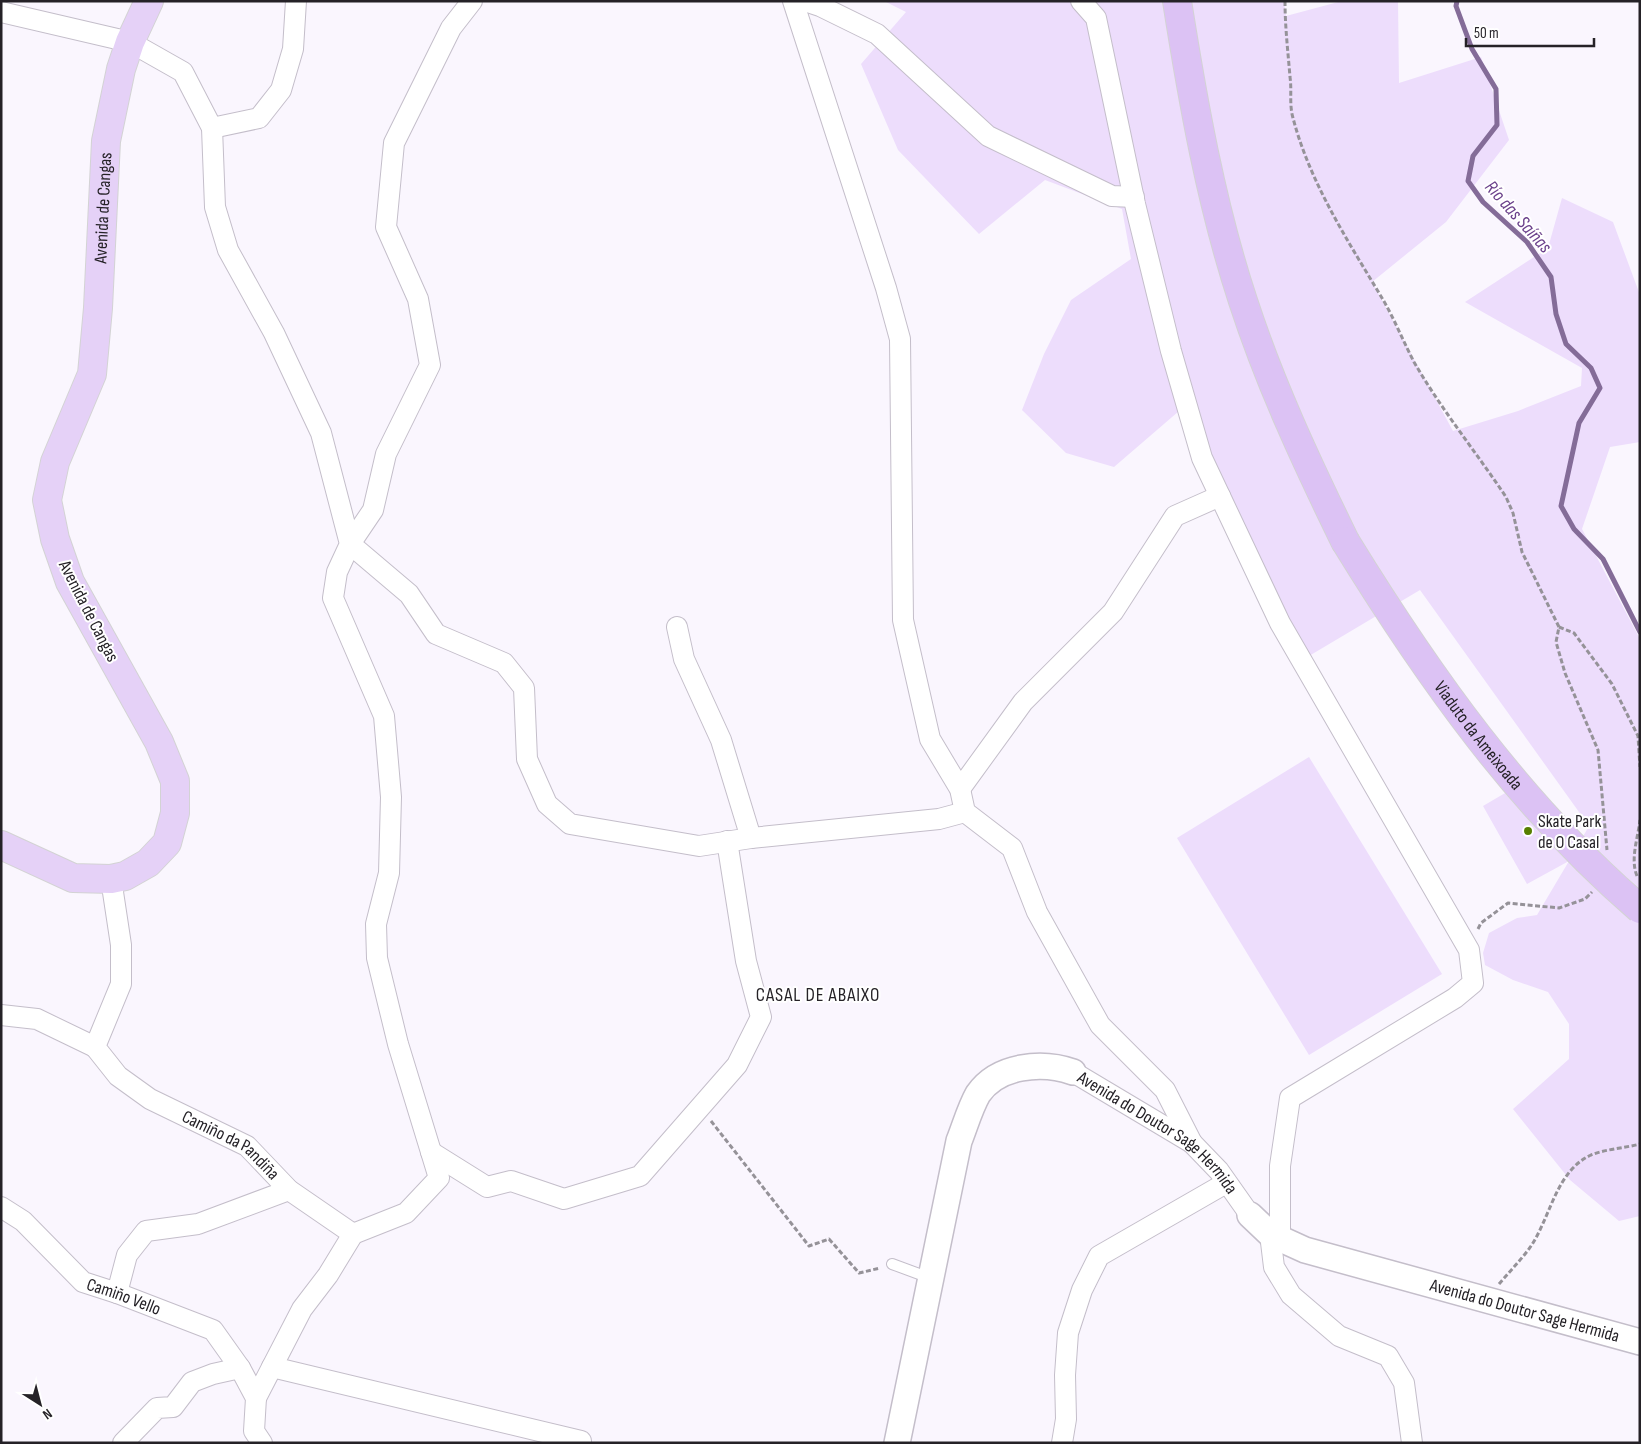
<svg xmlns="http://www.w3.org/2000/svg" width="1641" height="1444" viewBox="0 0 1641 1444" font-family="'Sofia Sans Condensed',sans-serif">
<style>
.green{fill:#edddfc}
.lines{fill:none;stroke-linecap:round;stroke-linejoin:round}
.stream{stroke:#846c98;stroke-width:5}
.service-casing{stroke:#c4beca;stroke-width:12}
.minor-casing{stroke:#c4beca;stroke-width:22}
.tertiary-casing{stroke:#c4beca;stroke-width:28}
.primary-casing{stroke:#d3d3d4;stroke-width:30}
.trunk-casing{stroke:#d3d3d4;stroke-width:30}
.path{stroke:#959298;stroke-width:3;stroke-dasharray:5 2.5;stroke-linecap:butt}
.service{stroke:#fff;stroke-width:10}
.minor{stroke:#fff;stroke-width:20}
.tertiary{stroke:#fff;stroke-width:25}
.primary{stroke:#e5d1f7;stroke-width:28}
.trunk{stroke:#dcc2f4;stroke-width:28}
.trunk-bridge-casing{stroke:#d3d3d4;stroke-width:30;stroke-linecap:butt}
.trunk-bridge{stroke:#dcc2f4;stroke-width:28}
.poi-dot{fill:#577f00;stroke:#fff;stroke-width:2}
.labels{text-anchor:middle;stroke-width:4;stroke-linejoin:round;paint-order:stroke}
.street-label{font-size:18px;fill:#252227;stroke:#fff}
.poi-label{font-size:18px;fill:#252227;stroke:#fff;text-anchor:start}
.water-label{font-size:19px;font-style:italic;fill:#6b418b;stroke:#fff}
.neighbourhood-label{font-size:19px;letter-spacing:1px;fill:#252227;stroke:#fff}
</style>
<rect width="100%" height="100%" fill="#faf6fe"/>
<!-- green -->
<g class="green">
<polygon points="884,1 1284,1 1286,16 1342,1 1398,1 1399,83 1481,57 1509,140 1446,222 1372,282 1453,431 1518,411 1581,386 1582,368 1465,302 1548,248 1562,198 1613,222 1640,295 1640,442 1610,447 1582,529 1640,639 1640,1216 1619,1221 1570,1180 1513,1109 1569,1059 1569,1024 1548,992 1513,980 1485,965 1483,953 1489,933 1517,918 1537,915 1569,861 1527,884 1483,806 1529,779 1573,854 1589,826 1420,590 1309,656 1282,614 1208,455 1193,399 1114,467 1066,453 1022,410 1044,354 1071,300 1131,259 1122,209 1045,180 979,234 898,150 861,64 906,12"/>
<polygon points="1309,757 1442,974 1309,1055 1177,838"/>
</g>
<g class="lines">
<!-- stream -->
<polyline class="stream" points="1457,1 1456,6 1472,49 1496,89 1497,125 1473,156 1468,181 1483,202 1527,242 1551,277 1556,314 1566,344 1591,368 1600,388 1579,423 1561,506 1574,529 1603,559 1640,632"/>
<defs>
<polyline id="service" points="892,1264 930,1278"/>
<g id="minor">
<polyline points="472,1 451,28 394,143 386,227 418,299 430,365 386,454 373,510 350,544 409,594 436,634 504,663 524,688 527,759 547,804 570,824 699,846 751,838 939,819 965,812"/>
<polyline points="793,1 886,288 900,339 903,620 930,739 960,789 965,812 1012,848 1037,912 1100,1025 1165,1090 1192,1143"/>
<polyline points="805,1 820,6 877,34 988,136 1112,196 1134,197"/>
<polyline points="1081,1 1096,18 1135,204 1171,351 1202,458 1280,623 1469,950 1473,983 1455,998 1290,1098 1280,1166 1280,1239"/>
<polyline points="1,12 130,42 183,72 212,128 215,207 228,250 274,333 321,433 350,544 337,572 333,598 384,716 391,797 389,873 376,924 377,958 398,1044 439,1178 406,1213 353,1234"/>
<polyline points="212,128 259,118 281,90 293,49 296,1"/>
<polyline points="677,627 684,659 721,740 751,838"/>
<polyline points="960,789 1023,702 1113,612 1175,516 1220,496"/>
<path id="s1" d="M111 879 121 945V984L95 1047 118 1076 150 1099 247 1146 289 1190 353 1234 328 1275 302 1309 256 1398"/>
<polyline points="1,1015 37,1019 95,1047"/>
<path id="s2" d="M1073 1072 1192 1143 1219 1171 1250 1215"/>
<polyline points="431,1152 487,1187 511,1181 564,1199 640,1176 737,1065 761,1017 746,961 727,841"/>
<path id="s3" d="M1 1207 23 1221 83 1282 117 1293 213 1330 240 1368 256 1398 254 1431 262 1443"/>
<polyline points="1270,1234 1274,1267 1291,1295 1339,1336 1388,1356 1404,1383 1412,1443"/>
<polyline points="117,1293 127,1255 146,1231 198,1224 289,1190"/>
<polyline points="272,1367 581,1441"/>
<polyline points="123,1443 157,1408 173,1407 192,1382 213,1374 240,1368"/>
<polyline points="1062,1443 1066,1419 1065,1375 1068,1333 1082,1290 1099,1256 1226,1183"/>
</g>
<g id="tertiary">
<path id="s4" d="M1250 1215 1270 1234 1305 1250 1640 1342"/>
<path d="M897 1443 959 1141C965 1126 970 1108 978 1094 998 1065 1042 1061 1073 1072"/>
</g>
<g id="primary">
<path id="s5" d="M1 845 73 878 111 879 125 876 148 863 167 843 175 813V781L159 742 70 582 55 539 47 500 55 462 92 374 98 308 106 141 121 69 130 42 149 1"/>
</g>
<path id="trunk" d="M1177 1C1193 102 1211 204 1243 301 1270 384 1307 463 1345 541"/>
</defs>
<!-- service casing -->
<use href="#service" class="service-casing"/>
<!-- minor casing -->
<use href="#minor" class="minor-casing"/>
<!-- tertiary casing -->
<use href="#tertiary" class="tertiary-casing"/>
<!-- primary casing -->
<use href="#primary" class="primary-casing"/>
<!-- trunk casing -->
<use href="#trunk" class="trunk-casing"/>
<!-- path -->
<g class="path">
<path d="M1285 1C1285 27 1288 52 1290 77 1292 91 1289 104 1293 118 1310 183 1348 241 1382 298 1394 318 1403 341 1414 362 1441 409 1476 452 1506 497L1513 513 1522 552 1559 627 1556 642 1565 673 1598 750 1607 850"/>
<polyline points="1559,627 1574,633 1612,684 1638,736 1640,767"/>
<path d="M1637 876C1630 859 1638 838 1640 820"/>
<polyline points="1478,929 1481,923 1508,903 1559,908 1585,899 1592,892"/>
<polyline points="711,1121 809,1246 829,1239 859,1273 880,1268"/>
<path d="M1499 1284C1510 1271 1522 1259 1531 1246 1551 1216 1556 1171 1591 1155 1606 1149 1625 1148 1640 1144"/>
</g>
<!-- service -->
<use href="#service" class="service"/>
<!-- minor -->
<use href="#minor" class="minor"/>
<!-- tertiary -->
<use href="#tertiary" class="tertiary"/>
<!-- primary -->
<use href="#primary" class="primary"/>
<!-- trunk -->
<use href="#trunk" class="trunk"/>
<defs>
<g id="trunk-bridge">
<path id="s6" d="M1345 541C1428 676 1519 805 1640 909"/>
</g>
</defs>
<!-- trunk-bridge casing -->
<use href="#trunk-bridge" class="trunk-bridge-casing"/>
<!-- trunk-bridge -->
<use href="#trunk-bridge" class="trunk-bridge"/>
</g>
<!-- markers -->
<circle class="poi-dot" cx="1528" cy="831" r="5"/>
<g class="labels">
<!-- street labels -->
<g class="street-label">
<text dy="6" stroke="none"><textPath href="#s5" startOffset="860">Avenida de Cangas</textPath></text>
<text transform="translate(89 611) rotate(63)" y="6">Avenida de Cangas</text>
<text dy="6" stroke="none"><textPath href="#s6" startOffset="236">Viaduto da Ameixoada</textPath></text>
<text dy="6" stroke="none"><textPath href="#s2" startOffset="105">Avenida do Doutor Sage Hermida</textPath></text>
<text dy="6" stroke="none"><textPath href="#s1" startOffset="344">Camiño da Pandiña</textPath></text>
<text dy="6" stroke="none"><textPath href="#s3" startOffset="155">Camiño Vello</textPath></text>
<text dy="6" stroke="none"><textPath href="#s4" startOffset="294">Avenida do Doutor Sage Hermida</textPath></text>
</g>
<!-- poi labels -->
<g class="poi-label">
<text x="1538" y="827">Skate Park<tspan x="1538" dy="21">de O Casal</tspan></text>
</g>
<!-- water labels -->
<g class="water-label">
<text transform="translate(1519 216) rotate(48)" y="7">Río das Saíñas</text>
</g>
<!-- neighbourhood labels -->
<g class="neighbourhood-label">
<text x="818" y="1001">CASAL DE ABAIXO</text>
</g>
</g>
<!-- border -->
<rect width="1641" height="1444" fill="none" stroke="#252227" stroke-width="5"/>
<!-- north arrow -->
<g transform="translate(40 1404) rotate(144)" stroke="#ffffff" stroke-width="4" paint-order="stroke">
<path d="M0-4L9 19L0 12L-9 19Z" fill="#252227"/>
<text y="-8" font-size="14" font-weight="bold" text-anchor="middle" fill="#252227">N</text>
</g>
<!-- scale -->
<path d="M1466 38v8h128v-8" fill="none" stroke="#252227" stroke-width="2.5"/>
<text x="1474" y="38" font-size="15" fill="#252227" stroke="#ffffff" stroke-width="4" paint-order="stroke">50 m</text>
</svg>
